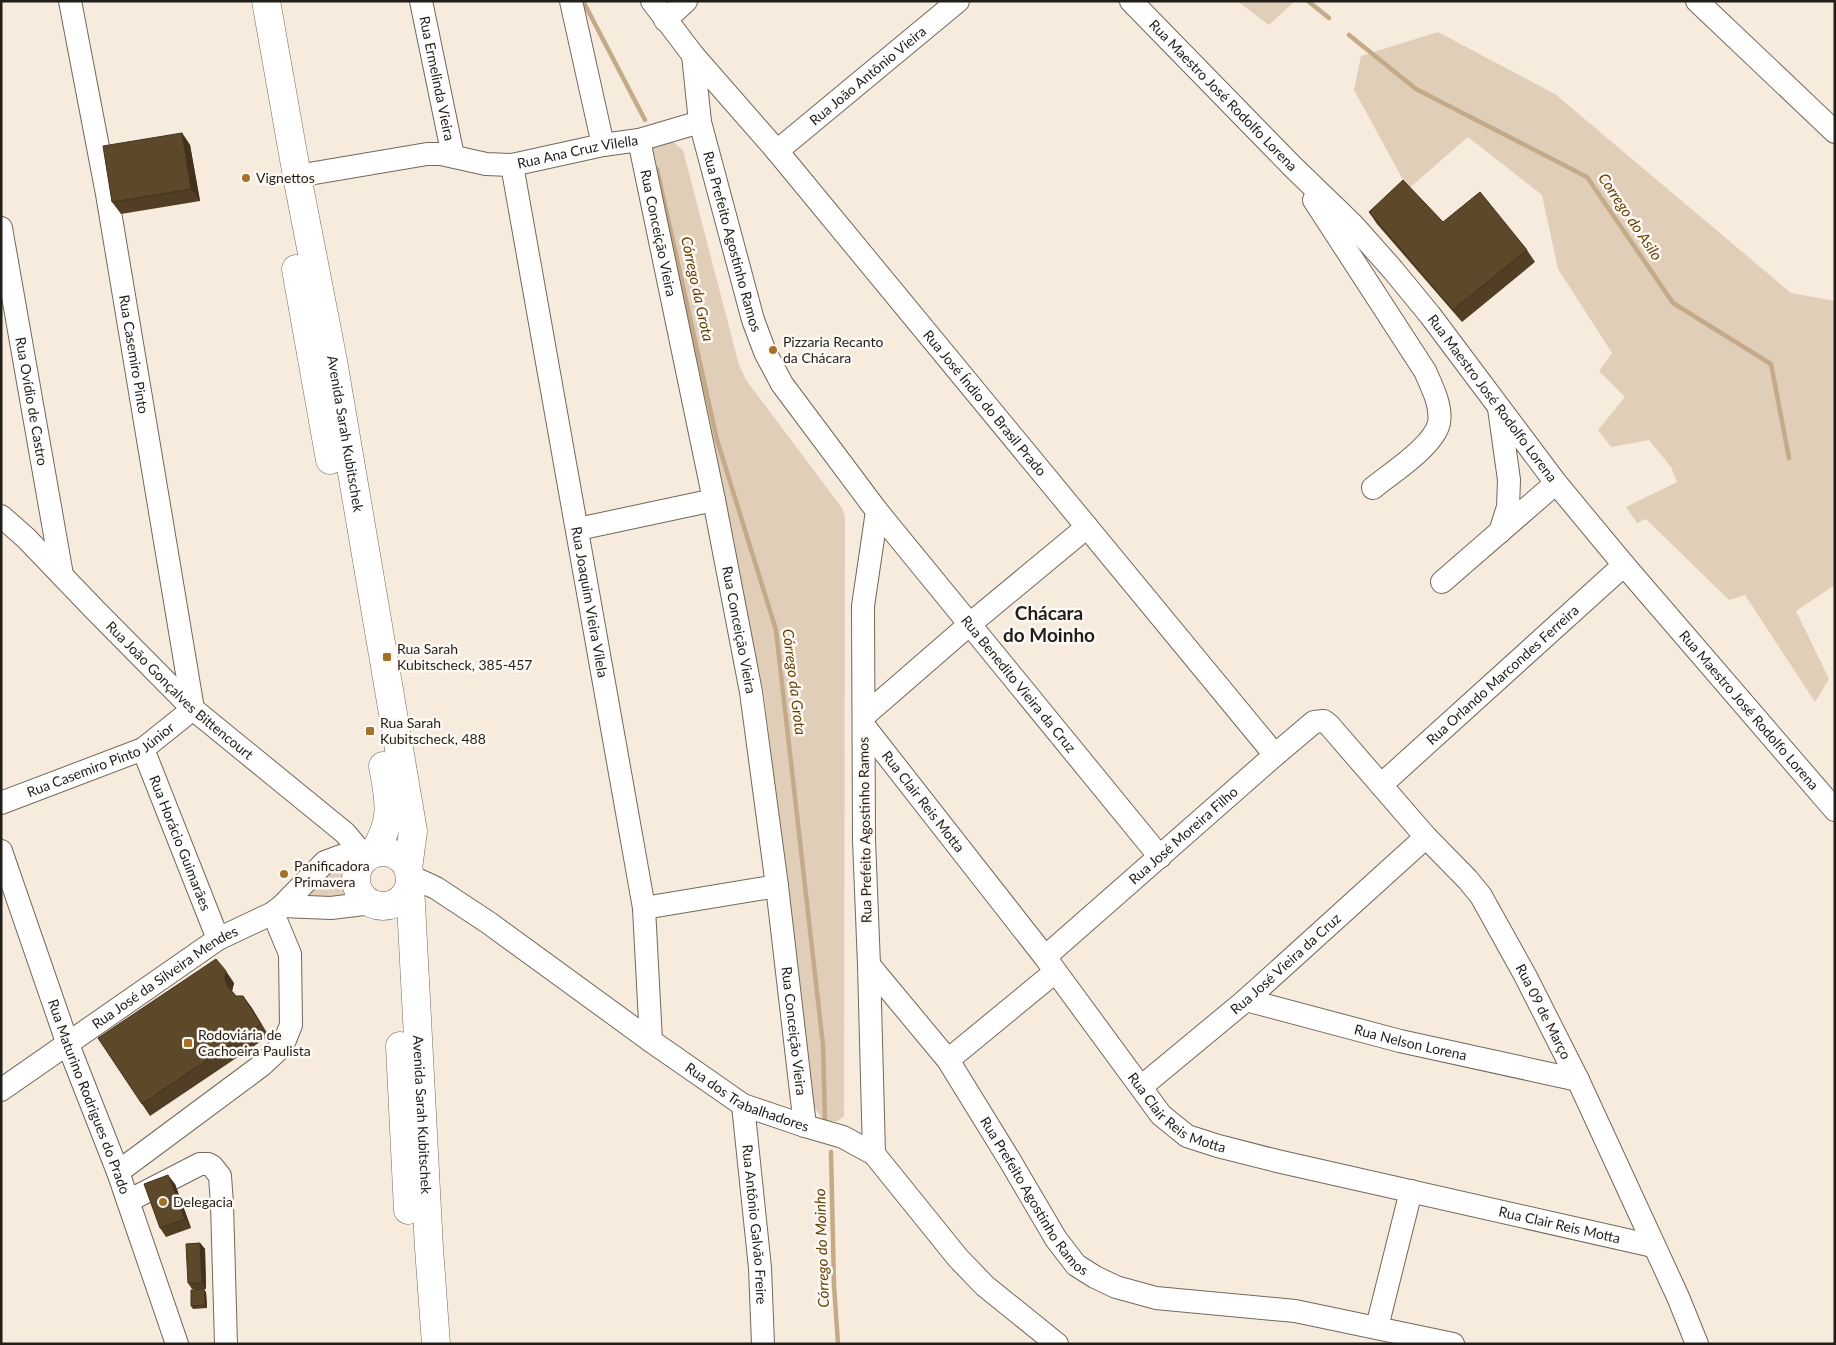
<svg xmlns="http://www.w3.org/2000/svg" width="1836" height="1345" viewBox="0 0 1836 1345" font-family="Lato,sans-serif">
<style>
.green{fill:#e0ceb8}
.lines{fill:none;stroke-linecap:round;stroke-linejoin:round}
.stream{stroke:#c5aa8a;stroke-width:4.5}
.minor-casing{stroke:#72685b;stroke-width:24}
.major-casing{stroke:#72685b;stroke-width:29}
.minor{stroke:#fff;stroke-width:22}
.major{stroke:#fff;stroke-width:28}
.wall{fill:#513e24}
.shaded-wall{fill:#42321d}
.building{fill:#5e482a;stroke:#42321d}
.poi-dot{fill:#a37127;stroke:#fef9f4;stroke-width:2}
.labels{text-anchor:middle;stroke-width:5;stroke-linejoin:round;paint-order:stroke}
.street-label{font-size:14px;fill:#211d18;stroke:#fef9f4}
.poi-label{font-size:14px;fill:#211d18;stroke:#fef9f4;text-anchor:start}
.water-label{font-size:15px;font-style:italic;fill:#633f03;stroke:#fef9f4}
.district-label{font-size:19px;font-weight:bold;fill:#211d18;stroke:#fef9f4}
</style>
<rect width="100%" height="100%" fill="#f7ebdd"/>
<!-- green -->
<g class="green">
<polygon points="1237,1 1295,1 1269,25"/>
<polygon points="1438,32 1555,94 1791,293 1835,301 1835,585 1796,611 1829,679 1815,702 1745,595 1729,600 1646,519 1637,523 1626,507 1677,482 1671,467 1649,440 1611,447 1598,430 1625,397 1599,371 1612,353 1558,269 1542,195 1468,137 1408,189 1354,90 1361,56"/>
<polygon points="672,141 683,150 739,365 746,380 842,508 845,517 844,1116 838,1121 824,1121 814,1107 764,694 650,161 652,144"/>
<polygon points="346,868 344,896 295,898 335,870"/>
</g>
<g class="lines">
<!-- stream -->
<g class="stream">
<polyline points="583,1 645,120"/>
<polyline points="1308,1 1329,18"/>
<polyline points="1349,35 1416,89 1587,177 1673,303 1771,364 1789,458"/>
<polyline points="657,169 717,440 776,630 823,1045 825,1122"/>
<polyline points="831,1152 834,1285 838,1344"/>
</g>
<defs>
<g id="minor">
<path id="s1" d="M70 1 107 194 193 709"/>
<path id="s2" d="M421 1 453 156"/>
<polyline points="571,1 603,145"/>
<path id="s3" d="M652 1 693 55 777 151 1275 755"/>
<path id="s4" d="M1131 1 1293 167 1354 226 1393 270 1430 315 1556 483 1624 565 1835 810"/>
<polyline points="1697,1 1835,132"/>
<polyline points="665,20 686,1"/>
<path id="s5" d="M693 55 700 122 753 320 765 352 782 384 877 511 1160 857"/>
<path id="s6" d="M639 140 714 500 751 692 777 886 805 1126"/>
<path id="s7" d="M777 151 958 1"/>
<path id="s8" d="M512 165 644 908 651 1041"/>
<path id="s9" d="M297 176 427 154H441L486 164 512 165 603 145 639 140 700 122"/>
<path d="M1314 200 1425 371C1432 387 1442 406 1439 423 1434 446 1391 473 1373 488"/>
<path id="s10" d="M1 228 62 575"/>
<polyline points="1499,408 1509,480 1508,507 1500,532"/>
<path id="s11" d="M1 516 26 538 95 610 193 709 345 833 366 858"/>
<polyline points="578,529 714,500"/>
<polyline points="1442,582 1556,483"/>
<polyline points="864,716 970,624 1087,527"/>
<path id="s12" d="M864 726 1045 957 1161 1115 1187 1136 1218 1146 1277 1161 1653 1246"/>
<path id="s13" d="M143 749 218 939"/>
<path id="s14" d="M1381 785 1624 565"/>
<path id="s15" d="M1 803 143 749 193 709"/>
<path id="s16" d="M1 851 67 1042 118 1172 177 1344"/>
<path id="s17" d="M410 876 436 888 489 923 651 1041 743 1105 805 1126 843 1137 874 1154 958 1258 985 1286 1057 1344"/>
<polyline points="282,906 331,908 372,903"/>
<polyline points="644,908 777,886"/>
<path id="s18" d="M1045 957 1275 755 1314 722 1324 721 1329 725 1426 837 1468 880 1481 896 1526 977 1578 1080 1678 1297 1697 1344"/>
<path id="s19" d="M869 965 948 1060 1009 1159 1056 1239 1076 1265 1095 1277 1116 1287 1156 1298 1295 1311 1453 1344"/>
<path id="s20" d="M1246 1000 1400 1041 1578 1080"/>
<polyline points="948,1060 1055,972"/>
<path id="s21" d="M1141 1087 1246 1000 1426 837"/>
<path id="s22" d="M1 1090 218 939 273 913 282 906 325 862 341 856 354 858 361 863"/>
<path id="s23" d="M743 1105 760 1268 763 1344"/>
<polyline points="874,1154 869,965 864,840 863,606 877,511"/>
<polyline points="118,1172 262,1065 277,1051 285,1040 291,1025 290,954 273,913"/>
<polyline points="128,1201 200,1164 208,1164 212,1166 220,1176 222,1204 226,1344"/>
<polyline points="1377,1327 1411,1191"/>
</g>
<g id="major">
<path id="s24" d="M266 1 297 176 333 361 413 831 408 869"/>
<polyline points="296,269 330,460"/>
<circle cx="383" cy="879" r="27"/>
<path d="M373 854C394 820 390 804 383 766"/>
<path id="s25" d="M410 885 429 1248 436 1344"/>
<polyline points="400,1046 408,1210"/>
</g>
</defs>
<!-- minor casing -->
<use href="#minor" class="minor-casing"/>
<!-- major casing -->
<use href="#major" class="major-casing"/>
<!-- minor -->
<use href="#minor" class="minor"/>
<!-- major -->
<use href="#major" class="major"/>
</g>
<!-- wall -->
<g class="wall">
<polygon points="182,133 190,145 200,201 121,214 112,202"/>
<polygon points="1369,212 1443,222 1527,250 1535,262 1462,322 1377,224"/>
<polygon points="234,983 232,991 236,996 243,996 269,1036 150,1116 98,1038"/>
<polygon points="175,1184 191,1228 166,1237 160,1228"/>
<polygon points="200,1243 205,1249 206,1289 192,1289 188,1283"/>
<polygon points="206,1292 207,1308 193,1309 191,1306"/>
</g>
<!-- shaded-wall -->
<g class="shaded-wall">
<polygon points="182,133 190,145 200,201 191,189"/>
<polygon points="226,971 234,983 232,991 228,987 224,979"/>
<polygon points="243,996 252,1008 269,1036 261,1024"/>
<polygon points="168,1175 175,1184 191,1228 185,1219"/>
<polygon points="200,1243 205,1249 206,1289 202,1283"/>
<polygon points="204,1289 206,1292 207,1308 205,1305"/>
</g>
<!-- building -->
<g class="building">
<polygon points="182,133 191,189 112,202 103,146"/>
<polygon points="1403,180 1443,222 1480,192 1527,250 1453,310 1369,212"/>
<polygon points="216,959 226,971 224,979 228,987 236,996 243,996 261,1024 142,1104 98,1038"/>
<polygon points="168,1175 185,1219 160,1228 144,1184"/>
<polygon points="200,1243 202,1283 188,1283 186,1244"/>
<polygon points="204,1289 205,1305 191,1306 191,1290"/>
</g>
<!-- markers -->
<g class="poi-dot">
<circle cx="246" cy="178" r="5"/>
<circle cx="773" cy="350" r="5"/>
<rect x="382" y="652" width="10" height="10" rx="2.5"/>
<rect x="365" y="726" width="10" height="10" rx="2.5"/>
<circle cx="284" cy="874" r="5"/>
<rect x="183" y="1038" width="10" height="10" rx="2.5"/>
<circle cx="163" cy="1202" r="5"/>
</g>
<g class="labels">
<!-- street labels -->
<g class="street-label">
<text dy="5" stroke="none"><textPath href="#s7" startOffset="118">Rua João Antônio Vieira</textPath></text>
<text dy="5" stroke="none"><textPath href="#s2" startOffset="79">Rua Ermelinda Vieira</textPath></text>
<text dy="5" stroke="none"><textPath href="#s4" startOffset="132">Rua Maestro José Rodolfo Lorena</textPath></text>
<text dy="5" stroke="none"><textPath href="#s9" startOffset="285">Rua Ana Cruz Vilella</textPath></text>
<text dy="5" stroke="none"><textPath href="#s6" startOffset="95">Rua Conceição Vieira</textPath></text>
<text dy="5" stroke="none"><textPath href="#s5" startOffset="191">Rua Prefeito Agostinho Ramos</textPath></text>
<text dy="5" stroke="none"><textPath href="#s1" startOffset="359">Rua Casemiro Pinto</textPath></text>
<text dy="5" stroke="none"><textPath href="#s4" startOffset="538">Rua Maestro José Rodolfo Lorena</textPath></text>
<text dy="5" stroke="none"><textPath href="#s10" startOffset="176">Rua Ovídio de Castro</textPath></text>
<text dy="5" stroke="none"><textPath href="#s3" startOffset="522">Rua José Índio do Brasil Prado</textPath></text>
<text dy="5" stroke="none"><textPath href="#s24" startOffset="440">Avenida Sarah Kubitschek</textPath></text>
<text dy="5" stroke="none"><textPath href="#s8" startOffset="444">Rua Joaquim Vieira Vilela</textPath></text>
<text dy="5" stroke="none"><textPath href="#s6" startOffset="500">Rua Conceição Vieira</textPath></text>
<text dy="5" stroke="none"><textPath href="#s14" startOffset="164">Rua Orlando Marcondes Ferreira</textPath></text>
<text dy="5" stroke="none"><textPath href="#s5" startOffset="725">Rua Benedito Vieira da Cruz</textPath></text>
<text dy="5" stroke="none"><textPath href="#s11" startOffset="250">Rua João Gonçalves Bittencourt</textPath></text>
<text dy="5" stroke="none"><textPath href="#s4" startOffset="942">Rua Maestro José Rodolfo Lorena</textPath></text>
<text dy="5" stroke="none"><textPath href="#s15" startOffset="109">Rua Casemiro Pinto Júnior</textPath></text>
<text dy="5" stroke="none"><textPath href="#s12" startOffset="96">Rua Clair Reis Motta</textPath></text>
<text transform="translate(865 830) rotate(-91)" y="5">Rua Prefeito Agostinho Ramos</text>
<text dy="5" stroke="none"><textPath href="#s18" startOffset="184">Rua José Moreira Filho</textPath></text>
<text dy="5" stroke="none"><textPath href="#s13" startOffset="101">Rua Horácio Guimarães</textPath></text>
<text dy="5" stroke="none"><textPath href="#s21" startOffset="190">Rua José Vieira da Cruz</textPath></text>
<text dy="5" stroke="none"><textPath href="#s22" startOffset="199">Rua José da Silveira Mendes</textPath></text>
<text dy="5" stroke="none"><textPath href="#s18" startOffset="734">Rua 09 de Março</textPath></text>
<text dy="5" stroke="none"><textPath href="#s6" startOffset="905">Rua Conceição Vieira</textPath></text>
<text dy="5" stroke="none"><textPath href="#s20" startOffset="170">Rua Nelson Lorena</textPath></text>
<text dy="5" stroke="none"><textPath href="#s17" startOffset="405">Rua dos Trabalhadores</textPath></text>
<text dy="5" stroke="none"><textPath href="#s16" startOffset="261">Rua Maturino Rodrigues do Prado</textPath></text>
<text dy="5" stroke="none"><textPath href="#s12" startOffset="501">Rua Clair Reis Motta</textPath></text>
<text dy="5" stroke="none"><textPath href="#s25" startOffset="230">Avenida Sarah Kubitschek</textPath></text>
<text dy="5" stroke="none"><textPath href="#s19" startOffset="285">Rua Prefeito Agostinho Ramos</textPath></text>
<text dy="5" stroke="none"><textPath href="#s23" startOffset="120">Rua Antônio Galvão Freire</textPath></text>
<text dy="5" stroke="none"><textPath href="#s12" startOffset="906">Rua Clair Reis Motta</textPath></text>
</g>
<!-- poi labels -->
<g class="poi-label">
<text x="256" y="183">Vignettos</text>
<text x="783" y="347">Pizzaria Recanto<tspan x="783" dy="16">da Chácara</tspan></text>
<text x="397" y="654">Rua Sarah<tspan x="397" dy="16">Kubitscheck, 385-457</tspan></text>
<text x="380" y="728">Rua Sarah<tspan x="380" dy="16">Kubitscheck, 488</tspan></text>
<text x="294" y="871">Panificadora<tspan x="294" dy="16">Primavera</tspan></text>
<text x="198" y="1040">Rodoviária de<tspan x="198" dy="16">Cachoeira Paulista</tspan></text>
<text x="173" y="1207">Delegacia</text>
</g>
<!-- water labels -->
<g class="water-label">
<text transform="translate(1630 217) rotate(56)" y="5">Corrego do Asilo</text>
<text transform="translate(697 289) rotate(78)" y="5">Córrego da Grota</text>
<text transform="translate(794 682) rotate(83)" y="5">Córrego da Grota</text>
<text transform="translate(822 1248) rotate(-92)" y="5">Córrego do Moinho</text>
</g>
<!-- district labels -->
<g class="district-label">
<text x="1049" y="620">Chácara<tspan x="1049" dy="22">do Moinho</tspan></text>
</g>
</g>
<!-- border -->
<rect width="1836" height="1345" fill="none" stroke="#211d18" stroke-width="5"/>
</svg>
